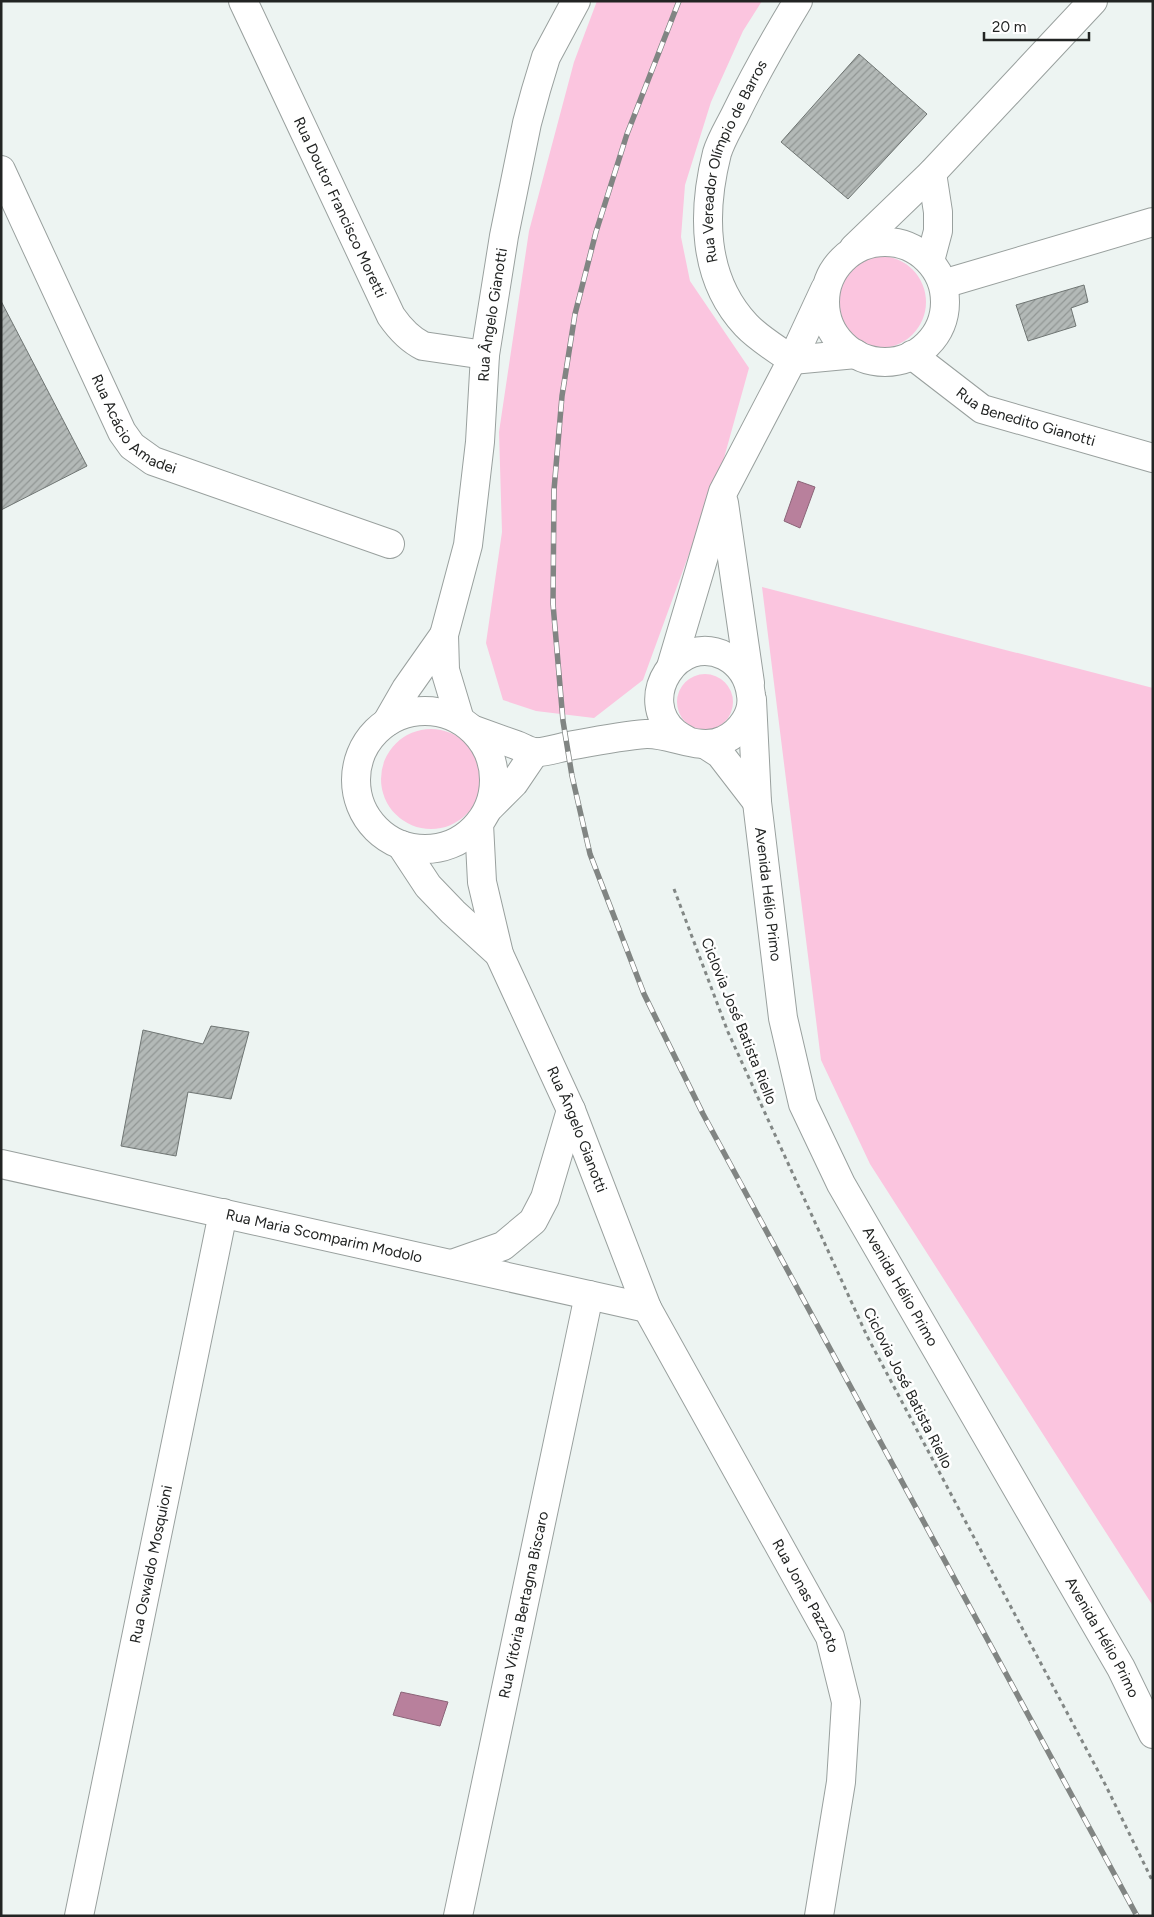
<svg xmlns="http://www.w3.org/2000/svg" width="1154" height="1917" viewBox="0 0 1154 1917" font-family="Figtree,sans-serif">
	<defs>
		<pattern id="building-hatch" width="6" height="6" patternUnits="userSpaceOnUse" patternTransform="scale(1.25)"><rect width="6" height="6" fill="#b3b9b7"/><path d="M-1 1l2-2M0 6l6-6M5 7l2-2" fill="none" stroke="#919694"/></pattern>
	</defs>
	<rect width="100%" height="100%" fill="#edf4f2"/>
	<path fill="#fbc5df" d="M597 1H762L743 31 711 102 685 185 681 237 690 281 749 368 724 458 643 680 594 718 536 711 503 700 486 643 502 532 499 432 529 231 574 62Z
		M834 302a46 46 0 1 1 92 0a46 46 0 1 1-92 0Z
		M762 587 1153 688V1606L870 1164 821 1060Z
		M677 702a28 28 0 1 1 56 0a28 28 0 1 1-56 0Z
		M381 779a50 50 0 1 1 100 0a50 50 0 1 1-100 0Z"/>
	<path fill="#b8809c" stroke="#8b6478" d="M798 481 815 487 800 528 784 521Z
		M401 1692 448 1702 440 1726 393 1715Z"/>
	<path fill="url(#building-hatch)" stroke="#6f7573" d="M859 54 927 114 848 199 781 142Z
		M1084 285 1088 302 1071 308 1076 326 1028 341 1016 305Z
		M1 301 87 466 1 510Z
		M211 1026 249 1032 231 1099 188 1092 176 1156 121 1146 143 1030 203 1044Z"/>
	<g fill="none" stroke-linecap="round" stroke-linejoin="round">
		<g stroke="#99a09e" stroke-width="30">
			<g id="minor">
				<path id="s1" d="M243 1 391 316C400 329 409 339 423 346L485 355"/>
				<path id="s2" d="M1 170 122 432 132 446 153 461 390 544"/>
				<circle cx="885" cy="302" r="60"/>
				<path d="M854 248 932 173 1093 1"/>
				<path d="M930 261 938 231V212L932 173"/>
				<path d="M943 284 1153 222"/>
				<path id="s3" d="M912 355 982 409 1153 458"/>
				<path id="s4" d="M792 360C777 349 759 339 746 325 702 278 702 212 717 153 721 140 729 127 735 115 754 76 775 39 798 1"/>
				<path d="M792 360 825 289"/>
				<path d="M792 360 856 354"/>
				<path id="s5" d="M647 1308 830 1637 846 1702 841 1782 819 1916"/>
				<path id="s6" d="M79 1916 223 1213"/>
				<path id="s7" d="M458 1916 589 1295"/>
			</g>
		</g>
		<g stroke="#99a09e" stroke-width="30">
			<g id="tertiary">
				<path d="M724 503 750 683"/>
				<path d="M671 667 723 492 792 360"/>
				<path id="s8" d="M752 700 757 802 783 1018 803 1104 841 1184 1121 1668 1153 1734"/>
				<circle cx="425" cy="780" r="69"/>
				<path id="s9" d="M460 720 445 670 444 635 468 545 480 442 485 355 504 236 527 123 536 90 546 57 576 1"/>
				<path d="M387 722 406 689 444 635"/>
				<path d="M474 730C488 735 502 740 516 745 522 747 528 751 534 752 543 753 555 749 564 747 591 742 619 736 646 734 671 733 700 752 724 740 741 732 754 713 751 695 749 678 740 664 725 656 678 632 635 699 675 733 679 736 684 739 688 741"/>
				<path d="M706 745 720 754 757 802"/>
				<path d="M490 807 514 783 535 752"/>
				<path id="s10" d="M479 824 482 882 499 954 571 1110 647 1308"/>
				<path d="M401 845 428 886 453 912 499 954"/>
				<path id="s11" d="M1 1164 647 1308"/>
				<path d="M452 1264 503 1246 533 1221 545 1198 571 1110"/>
			</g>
		</g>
		<path stroke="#828785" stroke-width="3" stroke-dasharray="4 4" stroke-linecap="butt" d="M674 889 728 1032 867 1336 1106 1786 1153 1882"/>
		<use href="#minor" stroke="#fff" stroke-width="28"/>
		<use href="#tertiary" stroke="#fff" stroke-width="28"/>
		<g stroke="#818583" stroke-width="5.5">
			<path id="rail" d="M679 1 627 134 596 232 575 314 562 396 554 490 553 604 563 721 572 776 590 854 644 994 703 1114 1137 1916"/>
		</g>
		<use href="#rail" stroke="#fff" stroke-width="4" stroke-dasharray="11" stroke-linecap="butt"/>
	</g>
	<g text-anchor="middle" stroke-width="5" stroke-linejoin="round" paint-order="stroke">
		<g font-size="15" fill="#222423" stroke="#fff">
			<text dy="5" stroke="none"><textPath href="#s4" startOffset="236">Rua Vereador Olímpio de Barros</textPath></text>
			<text dy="5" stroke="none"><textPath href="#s1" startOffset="228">Rua Doutor Francisco Moretti</textPath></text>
			<text dy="5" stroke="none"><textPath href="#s9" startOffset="412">Rua Ângelo Gianotti</textPath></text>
			<text dy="5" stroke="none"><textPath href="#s3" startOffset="132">Rua Benedito Gianotti</textPath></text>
			<text dy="5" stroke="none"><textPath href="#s2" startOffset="291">Rua Acácio Amadei</textPath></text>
			<text dy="5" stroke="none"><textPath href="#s8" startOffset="195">Avenida Hélio Primo</textPath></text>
			<text transform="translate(739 1021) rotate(68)" y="5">Ciclovia José Batista Riello</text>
			<text dy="5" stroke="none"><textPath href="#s10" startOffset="324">Rua Ângelo Gianotti</textPath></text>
			<text dy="5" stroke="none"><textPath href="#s11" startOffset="331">Rua Maria Scomparim Modolo</textPath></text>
			<text dy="5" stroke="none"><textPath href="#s8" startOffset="615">Avenida Hélio Primo</textPath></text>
			<text transform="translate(908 1388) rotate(63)" y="5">Ciclovia José Batista Riello</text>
			<text dy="5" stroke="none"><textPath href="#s6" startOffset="359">Rua Oswaldo Mosquioni</textPath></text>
			<text dy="5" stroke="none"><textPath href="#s5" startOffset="329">Rua Jonas Pazzoto</textPath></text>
			<text dy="5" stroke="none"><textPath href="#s7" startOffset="318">Rua Vitória Bertagna Biscaro</textPath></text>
			<text dy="5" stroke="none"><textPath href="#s8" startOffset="1020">Avenida Hélio Primo</textPath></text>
		</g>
	</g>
	<rect width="1154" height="1917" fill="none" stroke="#222423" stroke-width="5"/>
	<path d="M984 32v8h105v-8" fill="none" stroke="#222423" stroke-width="2.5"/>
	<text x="992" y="32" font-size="15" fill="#222423" stroke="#ffffff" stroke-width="4" paint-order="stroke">20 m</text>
</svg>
